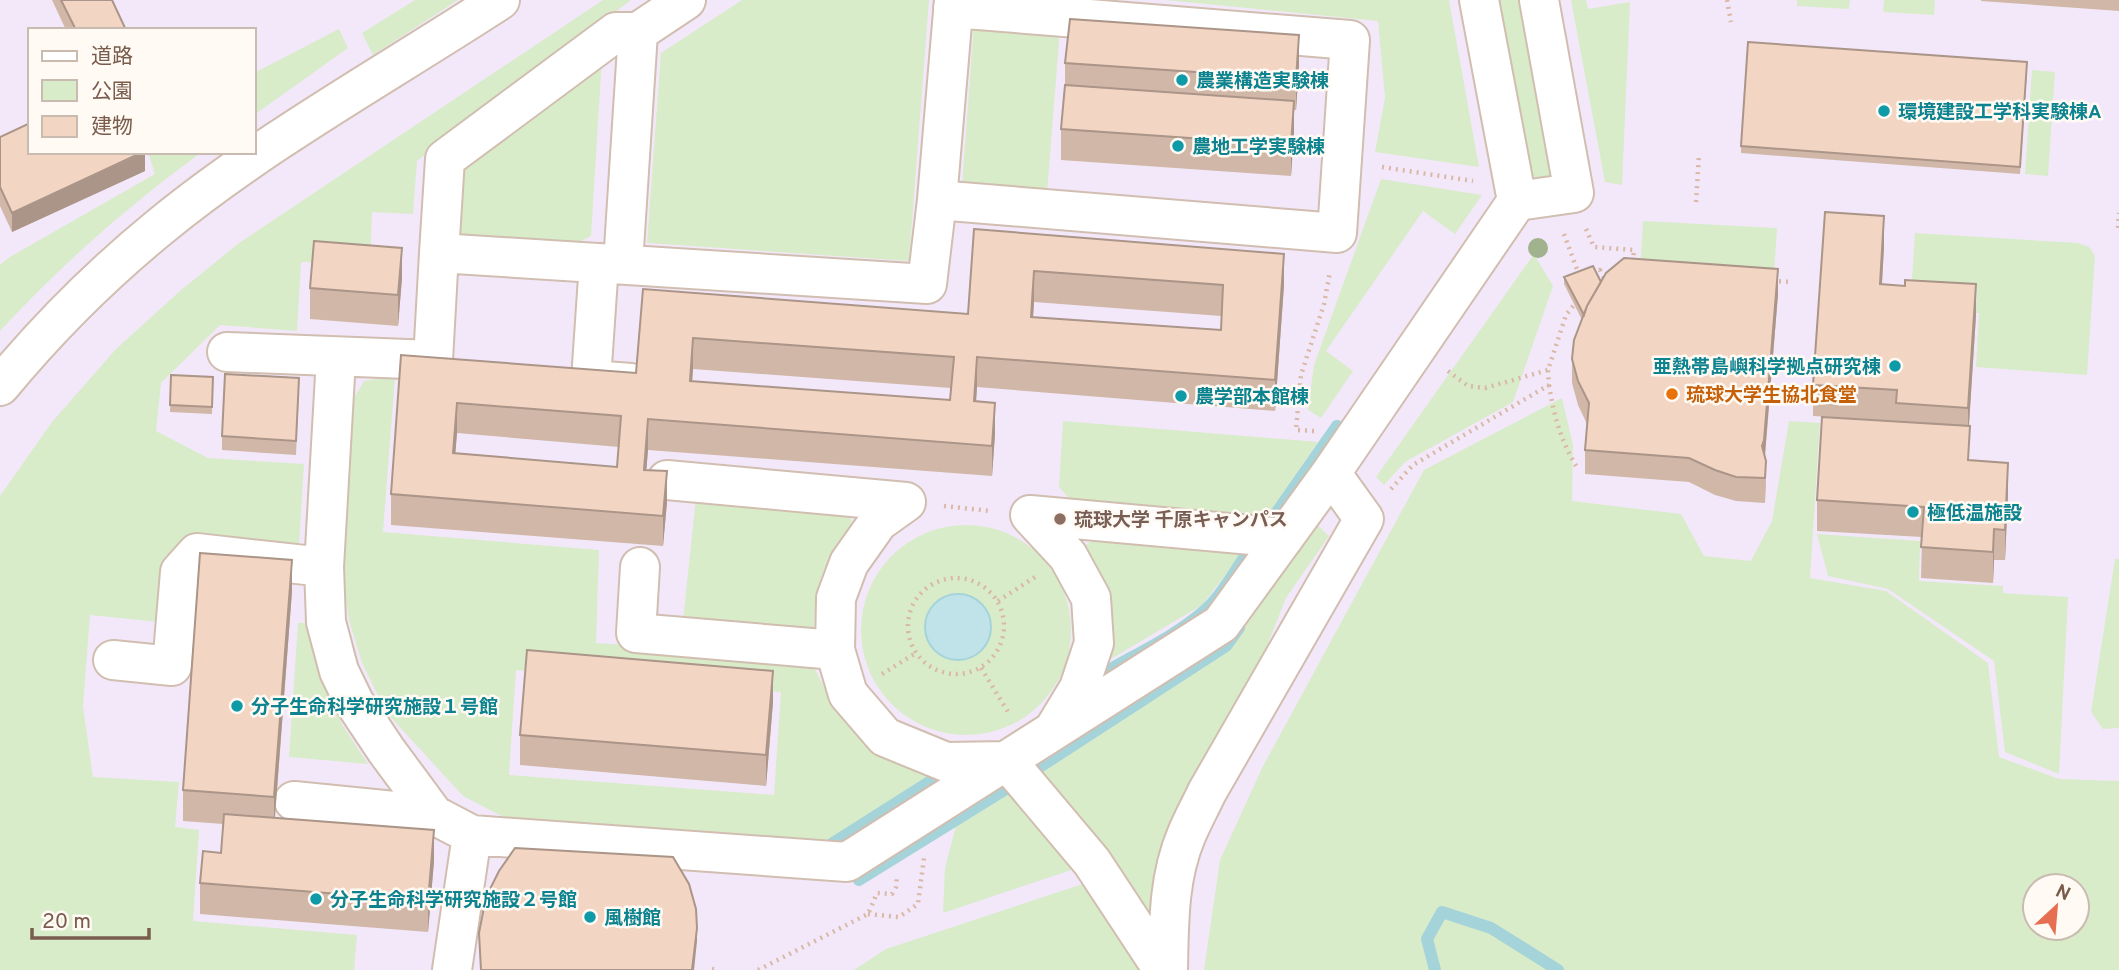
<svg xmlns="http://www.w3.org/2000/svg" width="2119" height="970" viewBox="0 0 2119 970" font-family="Overpass,'Noto Sans JP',sans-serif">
	<rect width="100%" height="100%" fill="#fdf6ec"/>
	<path fill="#f3e8fa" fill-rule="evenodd" d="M0 0H2119V970H0ZM30 30H254V152H30ZM2035 886H2077V928H2035Z"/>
	<path fill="#d8ecc9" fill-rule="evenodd" d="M415 0H458L373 55 362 33Z
		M603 0H631L417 161 413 214 372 212 370 265 301 262 297 331 220 325 161 383 156 431 208 458 304 464 299 546 190 537 165 561 159 622 90 615 83 706 93 777 179 782 175 827 199 830 193 921 357 935 354 970H0V496L52 422 116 349 180 291 239 243Z
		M742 0H929L909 261 647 243 661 53Z
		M1165 0H1449L1479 167 1375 152 1385 98 1378 21Z
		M1492 0H1527L1552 174C1542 178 1536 179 1527 173Z
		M1571 0H1586L1588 9 1630 2 1622 185 1605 182Z
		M1797 0H1850L1849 9 1797 6Z
		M1884 0H1935L1934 15 1883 12Z
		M974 22 1060 29 1047 193 962 186Z
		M339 29 348 48 254 115V73Z
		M602 58 591 236 569 247 460 239 463 164Z
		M2032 70 2055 72 2048 176 2025 174Z
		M148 152H202C129 205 61 265 0 331V265L8 258 155 174Z
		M1381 179 1482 195 1455 234 1423 211 1326 351 1353 371 1321 418 1308 410 1314 365Z
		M1643 221 1777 228 1774 274 1640 268Z
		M1915 233 2078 243 2089 247 2095 256 2087 375 1976 367 1979 313 1910 309Z
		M1534 254 1553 286 1513 402 1405 462 1384 485 1376 477Z
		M395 376 383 532 599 550 596 643 800 657 813 666 829 696 945 772 833 843 513 822 463 796 386 712 362 663 349 620 341 568 348 408 364 381ZM516 670 781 692 774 795 509 775Z
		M1562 398 1573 445 1572 501 1681 514 1704 556 1751 561 1772 521 1789 421 1820 423 1810 578 1886 591 1988 663 1999 757 2059 779 2119 781V970H1204L1220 860 1263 766 1424 470ZM2077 886V928H2035V886Z
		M1063 421 1318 442 1265 520 1072 502 1059 487Z
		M696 498 846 512 852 521C845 539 831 553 824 570 815 590 815 610 814 631L683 620Z
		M1315 523 1329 536 1286 598 1156 925 1035 770 1226 646Z
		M861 630a105 105 0 1 1 210 0a105 105 0 1 1-210 0Z
		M1817 534 1920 541 1919 581 2003 586V593L2068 597 2059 774 2005 752 1994 661 1888 589 1828 576Z
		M1091 541 1242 554 1202 605 1094 669 1080 550Z
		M2115 559H2119V728L2103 729 2091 712Z
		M298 623H306L320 679 343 726 368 764 289 757Z
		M1006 789 1086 865 943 913 945 868 958 818Z
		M1092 881 1149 970H854L886 949Z"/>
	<path fill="#bfe3e8" stroke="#a5d3da" stroke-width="2" d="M925 627a33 33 0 1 1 66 0a33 33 0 1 1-66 0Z"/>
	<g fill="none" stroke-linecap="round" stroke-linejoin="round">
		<path stroke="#a5d3da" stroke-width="12" d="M1270 522 1337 426
			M1102 674C1134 655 1176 636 1204 611 1221 596 1233 574 1246 555
			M1035 770 1226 646 1239 628
			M833 843 945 772
			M859 880 1006 789
			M1435 970 1427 939 1442 912 1491 928 1558 970"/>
		<g stroke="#d1beb0" stroke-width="42">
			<path id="minor" d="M1479 0 1517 201
				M937 200 1337 233 1350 40 953 8
				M439 253 445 159 616 32H638
				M599 263 591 380 631 383
				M623 264 638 32 686 0
				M227 352 433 360 439 253 927 284 937 200 954 0
				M336 358 324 567 326 622 339 671 354 702 386 750 434 815 472 835 847 862 1221 624 1331 473
				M0 386C48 328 102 274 161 226 265 141 388 73 500 0
				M667 480 906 502 878 522 849 563 836 598 835 650 848 694 885 737 946 762 1007 761 1092 862 1163 970
				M640 567 636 633 835 650
				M113 660 172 666 180 572 197 553 324 567
				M1056 726 1079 688 1094 643 1091 598 1068 556 1030 515 1284 538
				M294 801 434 815
				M452 970 472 835
				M1168 970C1169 925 1168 879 1186 836 1192 821 1200 807 1207 792L1364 519 1331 473 1517 201 1574 193 1539 0"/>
		</g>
		<path stroke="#d9b8a5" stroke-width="4.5" stroke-dasharray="2 5" stroke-linecap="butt" d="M1727 0 1731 22
			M1382 167 1473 181
			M1696 202 1699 155
			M2118 228 2119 213
			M1586 229 1594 247 1634 250 1633 262
			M1564 234 1579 275
			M1596 276 1600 270 1604 278H1606
			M1772 281 1792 282
			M1448 371 1468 386 1485 388 1548 370 1566 315 1578 300
			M1549 385C1554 416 1561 442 1578 469
			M1314 431 1296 430 1301 375 1324 304 1330 272
			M1391 489 1413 465 1549 385 1548 370
			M944 506 991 511
			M908 626a48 48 0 1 1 96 0a48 48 0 1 1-96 0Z
			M998 601 1035 577
			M981 668 1010 715
			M882 674 916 653
			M868 914 899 917 918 904 924 858
			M712 969 718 970
			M758 970 868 914 877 893 892 894 896 887 897 876"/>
		<use href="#minor" stroke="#fff" stroke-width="38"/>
	</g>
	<circle fill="#a0b28e" cx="1538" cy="248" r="10"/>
	<path fill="#d1b7a8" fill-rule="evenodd" d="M52 0H112L126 30H66Z
		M1981 0H2119V11L1981 1Z
		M1065 63 1299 66 1296 110H1294V132L1291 176 1061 160V129L1065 85Z
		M2027 69 2020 174 1741 153V146Z
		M0 137 145 171 12 232 0 206Z
		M974 229 1284 285 1275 411 977 387 976 401 995 434 992 476 648 450 646 470 667 502 663 546 391 525V494L401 355 636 373 643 289 968 314ZM1034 302 1221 316V330L1033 317ZM693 369 951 388 950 400 692 381ZM457 433 619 447 617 467 455 453Z
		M1884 247 1882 285 1976 315 1969 426V460L2008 493 2005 560H1994L1993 583 1921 578 1922 537 1817 531V500L1896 421 1813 416V385Z
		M1564 277 1601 282 1778 294 1765 457 1766 485 1765 503 1736 501 1715 495 1689 482 1585 474V450L1587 424 1578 405 1572 383V359L1582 320 1564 284Z
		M402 278 398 326 310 319V288Z
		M171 375 213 377 212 414 170 412Z
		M299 392 296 455 222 450V436Z
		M292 591 275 818 434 861 428 932 200 914V883L221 853 223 824 183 821V790Z
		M773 702 766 786 520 765V735Z"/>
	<path fill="#aa9588" d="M1299 35V66L1296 110V79Z
		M1294 101V132L1291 176V145Z
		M145 152V171L12 232V213Z
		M1884 216V247L1880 315V284Z
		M402 248V278L398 326V295Z
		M1284 254V285L1275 411V380Z
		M1778 269V294L1764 465 1762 446Z
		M1034 271V302L1031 348V317Z
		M1976 284V315L1968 439V408Z
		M693 338V369L690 412V381Z
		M977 357V387L974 432V401Z
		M457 403V433L453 484V453Z
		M995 403V434L992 476V446Z
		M648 419V450L644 500V470Z
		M2008 463V493L2005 560V530Z
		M667 471V502L663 546V516Z
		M1994 529V560L1993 583V552Z
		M292 560V591L274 828V797Z
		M773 671V702L766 786V755Z
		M434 830V861L428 932V901Z
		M697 928V941L694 970H692Z"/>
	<path fill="#f3d5c3" stroke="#aa9588" stroke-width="2" fill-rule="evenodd" d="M61 0H112L126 30H76Z
		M1070 19 1299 35 1296 79 1065 63Z
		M1748 42 2027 62 2020 167 1741 146Z
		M1065 85 1294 101 1291 145 1061 129Z
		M30 123V152H143L12 213 0 187V137Z
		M1825 212 1884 216 1880 284 1905 286V280L1976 284 1968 408 1896 403 1897 390 1813 385Z
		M974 229 1284 254 1275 380 977 357 974 401 995 403 992 446 648 419 644 470 667 471 663 516 391 494 401 355 636 373 643 289 968 314ZM1034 271 1223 285 1221 330 1031 317ZM693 338 954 357 950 400 690 381ZM457 403 621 416 617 467 453 453Z
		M314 241 402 248 398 295 310 288Z
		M1624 258 1778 269 1764 440 1762 446 1766 461 1765 478 1736 477 1715 470 1689 458 1585 450 1589 403 1578 381 1572 359 1574 340 1587 306 1606 273Z
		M1593 266 1601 282 1587 306 1584 315 1564 277Z
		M225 374 299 378 296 441 222 436Z
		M171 375 213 377 212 407 170 405Z
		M1822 417 1970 426 1968 460 2008 463 2005 530 1994 529 1993 552 1921 547 1924 507 1817 500Z
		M200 553 292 560 274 797 183 790Z
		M527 650 773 671 766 755 520 735Z
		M224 814 434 830 428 901 200 883 203 851 221 853Z
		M515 848 673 857 689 884 696 909 697 928 692 970H481L479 933 486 897 499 871Z"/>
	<g fill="#0f9aa8" stroke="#fffaf3" stroke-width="2.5">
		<circle cx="1182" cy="80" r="7"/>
		<circle cx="1884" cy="111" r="7"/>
		<circle cx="1178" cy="146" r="7"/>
		<circle cx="1895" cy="366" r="7"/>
		<circle cx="1181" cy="396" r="7"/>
		<circle cx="1913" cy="512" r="7"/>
		<circle cx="237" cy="706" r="7"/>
		<circle cx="316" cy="899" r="7"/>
		<circle cx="590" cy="917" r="7"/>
	</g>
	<circle fill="#e8710a" stroke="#fffaf3" stroke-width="2.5" cx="1672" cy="394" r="7"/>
	<circle fill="#8d6e63" stroke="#fffaf3" stroke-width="2.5" cx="1060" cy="519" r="7"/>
	<g text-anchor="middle" stroke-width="5" stroke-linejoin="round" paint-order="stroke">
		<g font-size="19" font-weight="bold" fill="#0d838f" stroke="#fffaf3" text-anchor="start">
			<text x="1196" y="87">農業構造実験棟</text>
			<text x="1898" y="118">環境建設工学科実験棟A</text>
			<text x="1192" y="153">農地工学実験棟</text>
			<text x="1881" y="373" text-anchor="end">亜熱帯島嶼科学拠点研究棟</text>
			<text x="1195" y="403">農学部本館棟</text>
			<text x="1927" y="519">極低温施設</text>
			<text x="251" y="713">分子生命科学研究施設１号館</text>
			<text x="330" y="906">分子生命科学研究施設２号館</text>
			<text x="604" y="924">風樹館</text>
		</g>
		<g font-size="19" font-weight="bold" fill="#c56008" stroke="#fffaf3" text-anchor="start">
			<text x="1686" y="401">琉球大学生協北食堂</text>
		</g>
		<g font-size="19" font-weight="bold" fill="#785e54" stroke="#fffaf3" text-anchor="start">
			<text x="1074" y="526">琉球大学 千原キャンパス</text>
		</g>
	</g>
	<rect x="28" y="28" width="228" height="126" fill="#fffaf3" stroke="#cabbb1" stroke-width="2"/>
	<rect x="42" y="51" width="35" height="10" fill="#ffffff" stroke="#cabbb1" stroke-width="2"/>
	<text x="91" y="63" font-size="21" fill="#7a5c4d">道路</text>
	<rect x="42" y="80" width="35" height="21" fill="#d8ecc9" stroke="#cabbb1" stroke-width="2"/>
	<text x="91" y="98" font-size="21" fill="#7a5c4d">公園</text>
	<rect x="42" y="116" width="35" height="21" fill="#f3d5c3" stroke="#cabbb1" stroke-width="2"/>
	<text x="91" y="133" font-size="21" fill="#7a5c4d">建物</text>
	<g transform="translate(2056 907) rotate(26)"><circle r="33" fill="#fffaf3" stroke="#cabbb1" stroke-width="2"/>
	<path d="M0-5L12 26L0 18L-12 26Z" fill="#e76f51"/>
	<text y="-10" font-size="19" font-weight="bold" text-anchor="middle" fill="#7a5c4d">N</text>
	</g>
	<path d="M32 928v10h117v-10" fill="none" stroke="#7a5c4d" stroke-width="3.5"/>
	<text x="42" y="928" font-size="21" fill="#7a5c4d" stroke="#fffaf3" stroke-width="5" paint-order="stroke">20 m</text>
</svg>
